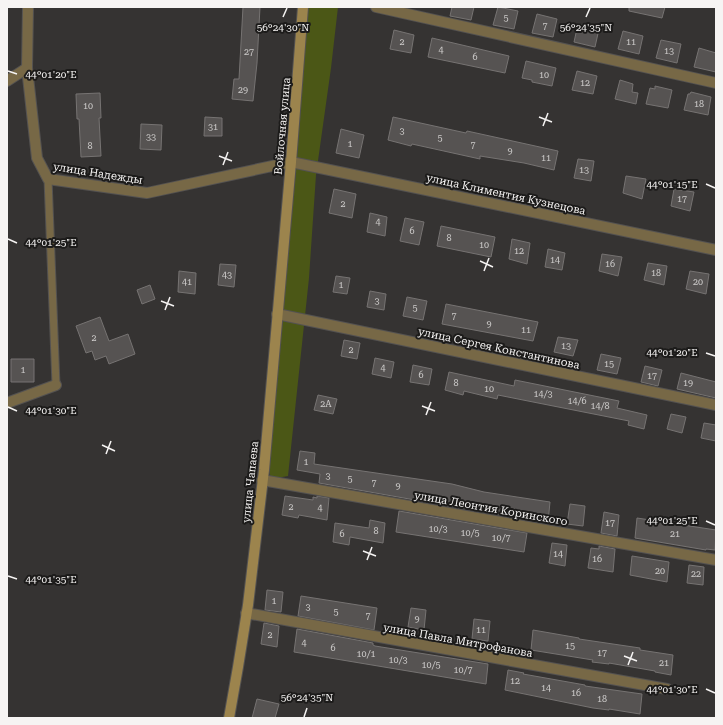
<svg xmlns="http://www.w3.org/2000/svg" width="723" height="725" viewBox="0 0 723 725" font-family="'Roboto Serif',serif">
	<rect width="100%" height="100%" fill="#353332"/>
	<path fill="#4b5716" d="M308 7H338L331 68 316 175 309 278 288 476 271 479 268 466 296 171 304 58Z"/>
	<path fill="#565352" stroke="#767372" d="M243 7H260L257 63 253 101 232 99 234 79H239Z
		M452 7H474L471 20 450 16Z
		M498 7 518 11 514 29 493 25Z
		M629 7H665L662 18 629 11Z
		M537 14 557 19 553 37 532 33Z
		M578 24 599 29 595 47 574 42Z
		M394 30 414 35 411 53 390 49Z
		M623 31 643 36 639 54 618 49Z
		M432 38 509 56 505 73 428 57Z
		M661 40 681 44 677 63 656 58Z
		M699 48 716 53V72L694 67Z
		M526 61 556 68 552 86 532 82V80L522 78Z
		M577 71 597 76 593 94 572 90Z
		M620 80 633 84 632 92 638 93 636 104 615 99Z
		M655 86 672 90 668 108 646 104 650 88 655 89Z
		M691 92 711 97 708 115 684 110 688 94H690Z
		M100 93 101 118H99L101 156 81 157 79 119H77L76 94Z
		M205 117 222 118V136H204Z
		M393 117 466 133 467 131 558 151 554 170 524 163 480 156V159L412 144 411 146 388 140Z
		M141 124 162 125 161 150 140 149Z
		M341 129 364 135 359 158 336 153Z
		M578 159 594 161 591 181 574 178Z
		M626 176 646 179 642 199 623 193Z
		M334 189 356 194 352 218 329 213Z
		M674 189 694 192 690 211 671 206Z
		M370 213 387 217 385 236 367 232Z
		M405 218 424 222 419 245 400 241Z
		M441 226 495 237 491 257 437 246Z
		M512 239 530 243 527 264 509 259Z
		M548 249 565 253 562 270 545 267Z
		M602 254 622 257 618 276 599 271Z
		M648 263 667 266 664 285 644 280Z
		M220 264 236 265 234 287 218 285Z
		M179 271 196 273 195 294 178 292Z
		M690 271 709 274 706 294 686 289Z
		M336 276 350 278 347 294 333 292Z
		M150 285 155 299 142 304 137 290Z
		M370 291 386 294 384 310 367 307Z
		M407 297 427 301 423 320 403 316Z
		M446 304 538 322 533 341 442 324Z
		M100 317 109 341 128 334 135 354 109 364 106 356 95 360 92 351 86 353 76 326Z
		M558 337 578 340 573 356 554 352Z
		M344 340 360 343 357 359 341 356Z
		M601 354 621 358 617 374 597 370Z
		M375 358 394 362 391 378 372 374Z
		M11 359H34V382H11Z
		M413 365 432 369 429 385 410 382Z
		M645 366 662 370 658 386 641 382Z
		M449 372 514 386 515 380 619 401 617 408 647 415 644 429 628 425 629 421 523 400 498 395 497 399 464 391 463 395 445 390Z
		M681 373 716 382V398L677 389Z
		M318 395 337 399 333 414 314 410Z
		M671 414 686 417 682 433 667 429Z
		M704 423 716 425V441L701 438Z
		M300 451 315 453 314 464 452 484 484 492 550 502 548 522 528 519V520L319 483 320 474 297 470Z
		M285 496 313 500V497L317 498V496L329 498 327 520 299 515 298 518 282 515Z
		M570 504 585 506 583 526 567 524Z
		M399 511 527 533 524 552 396 532Z
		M604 512 619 515 617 536 601 533Z
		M637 518 716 530 715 550 706 549V550L635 538Z
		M370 520 385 523 383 543 350 537 349 545 333 542 335 523 369 528Z
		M552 543 567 545 565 566 549 563Z
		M599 546 615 549 613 572 588 568 591 548 599 549Z
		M632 556 669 562 667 582 630 575Z
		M689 565 704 567 703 585 687 583Z
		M267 590 283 592 281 612 265 610Z
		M301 596 377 608 374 630 298 616Z
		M411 608 426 610 424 630 408 627Z
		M474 619 490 621 488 641 472 639Z
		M264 623 279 626 277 647 261 644Z
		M297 629 373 643V645L375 646 488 664 486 684 294 652Z
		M533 630 579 638V639L640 648V650L673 655 671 675 655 672V671L609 663V664L592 662 593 660 531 650Z
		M508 670 524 673 523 674 585 685V686L642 694 640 714 609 709V710L593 708 505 690Z
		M257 699 279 704 275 718H252Z"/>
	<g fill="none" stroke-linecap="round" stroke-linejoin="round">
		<g stroke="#545251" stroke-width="9">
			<path id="lane" d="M48 179 56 385"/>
		</g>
		<g stroke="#545251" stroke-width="12">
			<path id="street" d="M28 7 27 68 37 158 48 179 147 193 291 162 716 250
				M376 7 716 83
				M7 81 27 68
				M277 314 716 405
				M7 403 56 385
				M262 480 716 560
				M246 613 667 689"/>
		</g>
		<g stroke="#545251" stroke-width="12">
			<path id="secondary" d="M229 718 238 667 248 605 264 470 291 162 303 7"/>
		</g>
		<use href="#lane" stroke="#776846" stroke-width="7"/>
		<use href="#street" stroke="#776846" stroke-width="10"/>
		<use href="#secondary" stroke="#9c844d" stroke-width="10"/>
	</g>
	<path fill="none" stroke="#f6f4f3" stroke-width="1.5" d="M283 17 287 8M586 17 590 8M8 71 17 74M539 117 552 122M543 126 548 113M219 156 232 161M223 165 228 152M706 184 715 188M8 239 17 243M480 261 493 267M484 271 489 258M161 301 174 306M165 310 170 297M706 353 715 356M422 406 435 411M8 407 17 411M426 415 431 402M102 445 115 451M106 454 111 441M706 521 715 525M363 551 376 556M367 560 372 547M8 576 17 579M624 656 637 661M628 665 633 652M706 689 715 693M304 717 307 708"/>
	<g text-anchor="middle" stroke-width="4" stroke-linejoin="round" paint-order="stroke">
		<g font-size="9" fill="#cecccb">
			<text x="506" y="21">5</text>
			<text x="545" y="29">7</text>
			<text x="402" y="45">2</text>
			<text x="631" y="45">11</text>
			<text x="441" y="53">4</text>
			<text x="669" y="54">13</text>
			<text x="249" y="55">27</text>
			<text x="475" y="60">6</text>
			<text x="544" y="78">10</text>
			<text x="585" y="86">12</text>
			<text x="243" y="93">29</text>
			<text x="699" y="107">18</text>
			<text x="88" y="109">10</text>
			<text x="213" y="130">31</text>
			<text x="402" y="134">3</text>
			<text x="151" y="140">33</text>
			<text x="440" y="141">5</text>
			<text x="350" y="147">1</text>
			<text x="473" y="148">7</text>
			<text x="90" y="149">8</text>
			<text x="510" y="154">9</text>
			<text x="546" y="161">11</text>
			<text x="584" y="173">13</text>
			<text x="682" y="202">17</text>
			<text x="343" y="207">2</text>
			<text x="378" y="225">4</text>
			<text x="412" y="234">6</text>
			<text x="449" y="241">8</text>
			<text x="484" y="248">10</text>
			<text x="519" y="254">12</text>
			<text x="555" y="263">14</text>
			<text x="610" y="267">16</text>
			<text x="656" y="276">18</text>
			<text x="227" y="278">43</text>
			<text x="187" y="285">41</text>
			<text x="698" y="285">20</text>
			<text x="341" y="288">1</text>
			<text x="377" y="304">3</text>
			<text x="415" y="311">5</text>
			<text x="454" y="319">7</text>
			<text x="489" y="327">9</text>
			<text x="526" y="333">11</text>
			<text x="94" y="341">2</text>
			<text x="566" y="349">13</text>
			<text x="351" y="353">2</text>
			<text x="609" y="367">15</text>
			<text x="383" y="371">4</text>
			<text x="23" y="373">1</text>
			<text x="421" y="378">6</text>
			<text x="652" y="379">17</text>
			<text x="456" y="386">8</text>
			<text x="688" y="386">19</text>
			<text x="489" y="392">10</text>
			<text x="543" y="397">14/3</text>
			<text x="577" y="404">14/6</text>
			<text x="326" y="407">2А</text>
			<text x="600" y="409">14/8</text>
			<text x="306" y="465">1</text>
			<text x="328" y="479">3</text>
			<text x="350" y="482">5</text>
			<text x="374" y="486">7</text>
			<text x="398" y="489">9</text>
			<text x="291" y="510">2</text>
			<text x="320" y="511">4</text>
			<text x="610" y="526">17</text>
			<text x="438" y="532">10/3</text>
			<text x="376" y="534">8</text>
			<text x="470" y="536">10/5</text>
			<text x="342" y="537">6</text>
			<text x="675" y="537">21</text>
			<text x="501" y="541">10/7</text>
			<text x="558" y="557">14</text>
			<text x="597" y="562">16</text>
			<text x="660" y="574">20</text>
			<text x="696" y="577">22</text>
			<text x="274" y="604">1</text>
			<text x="308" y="610">3</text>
			<text x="336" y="615">5</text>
			<text x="368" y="619">7</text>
			<text x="417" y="622">9</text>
			<text x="481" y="633">11</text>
			<text x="270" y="638">2</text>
			<text x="304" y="646">4</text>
			<text x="570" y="649">15</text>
			<text x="333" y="651">6</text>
			<text x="602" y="656">17</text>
			<text x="366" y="657">10/1</text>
			<text x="398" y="663">10/3</text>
			<text x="664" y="666">21</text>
			<text x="431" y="668">10/5</text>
			<text x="463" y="673">10/7</text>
			<text x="515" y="684">12</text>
			<text x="546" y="691">14</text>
			<text x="576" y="696">16</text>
			<text x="602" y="702">18</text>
		</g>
		<g font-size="11" fill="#f6f4f3" stroke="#1c1b1a">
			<text transform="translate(282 126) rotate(-85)" y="4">Войлочная улица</text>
			<text transform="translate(98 173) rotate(9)" y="4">улица Надежды</text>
			<text transform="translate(506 194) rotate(12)" y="4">улица Климентия Кузнецова</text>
			<text transform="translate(499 348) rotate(12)" y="4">улица Сергея Константинова</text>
			<text transform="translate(250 482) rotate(-84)" y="4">улица Чапаева</text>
			<text transform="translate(491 508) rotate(10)" y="4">улица Леонтия Коринского</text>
			<text transform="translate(458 640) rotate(10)" y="4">улица Павла Митрофанова</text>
		</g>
	</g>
	<g font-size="10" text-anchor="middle" fill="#f6f4f3" stroke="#1c1b1a" stroke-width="4" stroke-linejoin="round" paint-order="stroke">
		<text x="586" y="31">56°24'35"N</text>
		<text x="283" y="31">56°24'30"N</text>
		<text x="51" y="78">44°01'20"E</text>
		<text x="672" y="188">44°01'15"E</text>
		<text x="51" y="246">44°01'25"E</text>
		<text x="672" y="356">44°01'20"E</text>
		<text x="51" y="414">44°01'30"E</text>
		<text x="672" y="524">44°01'25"E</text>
		<text x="51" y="583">44°01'35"E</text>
		<text x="672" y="693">44°01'30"E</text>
		<text x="307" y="701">56°24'35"N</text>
	</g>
	<rect width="723" height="725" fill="none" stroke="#f6f4f3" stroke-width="16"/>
</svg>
